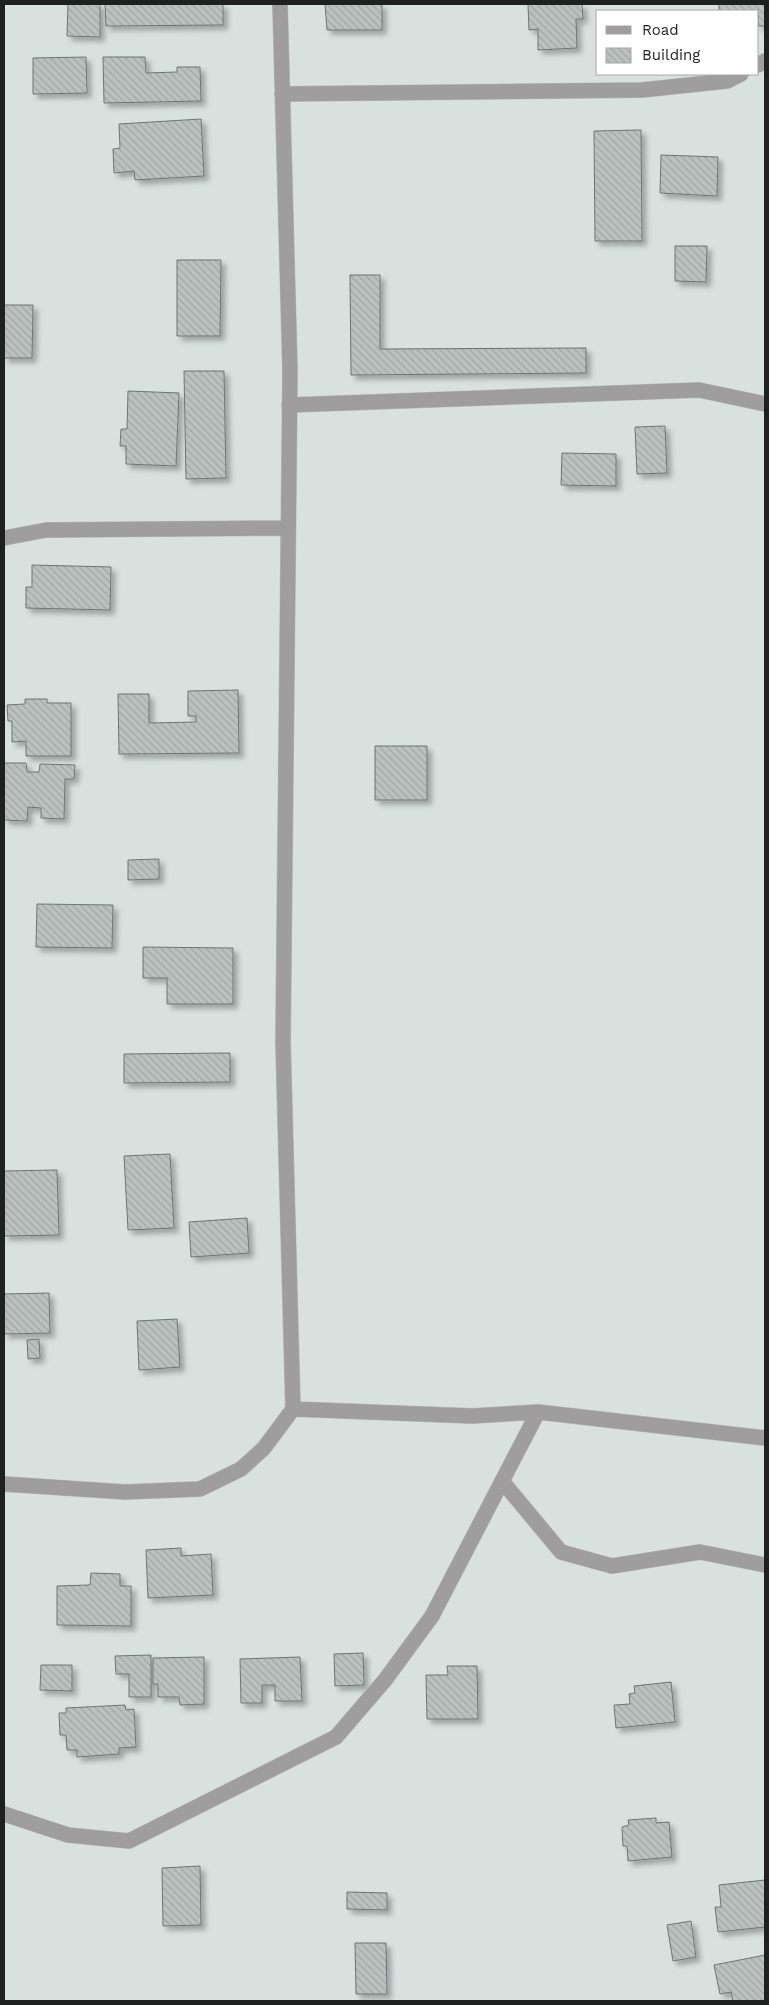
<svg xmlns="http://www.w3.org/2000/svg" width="769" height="2005" viewBox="0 0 769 2005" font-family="'Work Sans',sans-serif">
	<defs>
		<pattern id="building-back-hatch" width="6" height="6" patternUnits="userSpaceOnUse" patternTransform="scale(1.25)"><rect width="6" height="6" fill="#bac1bf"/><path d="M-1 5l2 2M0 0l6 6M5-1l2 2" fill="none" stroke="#9fa6a4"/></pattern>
		<filter id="shadow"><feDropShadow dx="4.5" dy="4.5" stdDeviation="2.5" flood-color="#0004"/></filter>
	</defs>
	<rect width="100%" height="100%" fill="#d9e1df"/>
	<path fill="url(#building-back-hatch)" stroke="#6e7573" filter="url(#shadow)" d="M68 4H100V37L67 36Z
		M105 4H223V25L106 26Z
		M325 4H382V30H327Z
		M528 4H582L583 19H576L577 48 538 50V29L529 30Z
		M719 4H765V26H758V11H719Z
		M86 57 87 93 33 94V58Z
		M103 57H145L146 73 177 72V67H200L201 101 104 103Z
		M201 119 204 176 135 180 134 171 114 173 113 149 120 148 119 124Z
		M641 130 642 241H595L594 131Z
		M661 155 718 157 717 196 660 193Z
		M675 246H707L706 282 675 281Z
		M177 260H221L220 336H177Z
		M350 275H380V349L586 348V373L351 375Z
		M4 305H33L32 358H4Z
		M184 371H224L226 478 186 479Z
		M128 391 179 393 176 466 126 464V446H120L121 429H127Z
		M665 426 667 473 637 474 635 427Z
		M562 453 616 454V486L561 485Z
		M32 565 111 567 110 610 26 608V587H32Z
		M238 690 239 753 119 754 118 694H149V723L196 722V716H188V691Z
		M25 699H47V703H71V756H26V741L12 742V721H8L7 705 25 704Z
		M375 746H427V800H375Z
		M4 763H26L27 772H39L40 764 75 765 74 779H65L64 819 41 818V808L28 807 27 821 4 820Z
		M159 859V879L128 880V860Z
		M37 904 113 905 112 948 36 947Z
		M143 947 233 948V1004H167V978H143Z
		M230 1053V1082L124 1083V1054Z
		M170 1154 174 1228 128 1230 124 1156Z
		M57 1170 59 1235 4 1236V1171Z
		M247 1218 249 1253 191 1257 189 1222Z
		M49 1293 50 1333 4 1334V1294Z
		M177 1319 180 1367 139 1370 137 1321Z
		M39 1339 40 1358 28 1359 27 1340Z
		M181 1548V1556L211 1554 213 1595 148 1598 146 1550Z
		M91 1573 120 1574V1586H131V1626L57 1625V1586L90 1585Z
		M363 1653 364 1685 335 1686 334 1654Z
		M151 1655V1697H129V1674H116L115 1656Z
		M204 1657V1704L180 1705 179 1697H158V1684H153V1658Z
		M300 1657 302 1701H275V1685H262V1703H241L240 1659Z
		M41 1665H72V1691L40 1690Z
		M447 1666H477L478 1719H427L426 1675H448Z
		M671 1682 675 1722 616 1728 614 1705 630 1704 629 1694 635 1693 634 1686Z
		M125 1705 126 1710 134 1709 136 1747 119 1748V1754L77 1757V1750H67L66 1735H60L59 1713H66V1708Z
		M656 1818V1823L669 1822 672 1857 628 1861 627 1846H623L622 1827 629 1825 628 1820Z
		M200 1866 201 1925 163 1926 162 1868Z
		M765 1880V1927L718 1932 715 1907H721L719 1885Z
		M347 1892 387 1893V1910L347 1909Z
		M691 1921 696 1957 673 1961 667 1925Z
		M355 1943H386L387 1994H356Z
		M765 1955V2001H733L731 1992 720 1994 714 1965Z"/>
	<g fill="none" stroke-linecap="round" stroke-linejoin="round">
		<g stroke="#b7bebd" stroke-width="16">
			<path id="street" d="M758 65 765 61
				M282 94 642 90 727 81 741 74
				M289 405 699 390 765 404
				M4 538 46 530 288 528
				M293 1409 472 1416 538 1412 765 1438
				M502 1481 561 1552 612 1566 700 1552 765 1565
				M4 1484 125 1492 200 1489 241 1469 264 1448 293 1409 283 1042 290 371 280 4
				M4 1814 68 1835 129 1841 336 1737 385 1680 432 1616 538 1412"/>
		</g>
		<use href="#street" stroke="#a09d9f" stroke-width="15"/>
	</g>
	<rect width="769" height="2005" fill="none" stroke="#1e2120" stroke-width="10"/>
	<rect x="596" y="10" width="162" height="65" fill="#ffffff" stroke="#a5a6a6"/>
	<rect x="606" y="26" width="25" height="8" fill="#a09d9f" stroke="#a5a6a6"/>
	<text x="642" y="35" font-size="15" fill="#1e2120">Road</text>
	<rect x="606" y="48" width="25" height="15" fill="url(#building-back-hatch)" stroke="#a5a6a6"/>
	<text x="642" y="60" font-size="15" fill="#1e2120">Building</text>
</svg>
